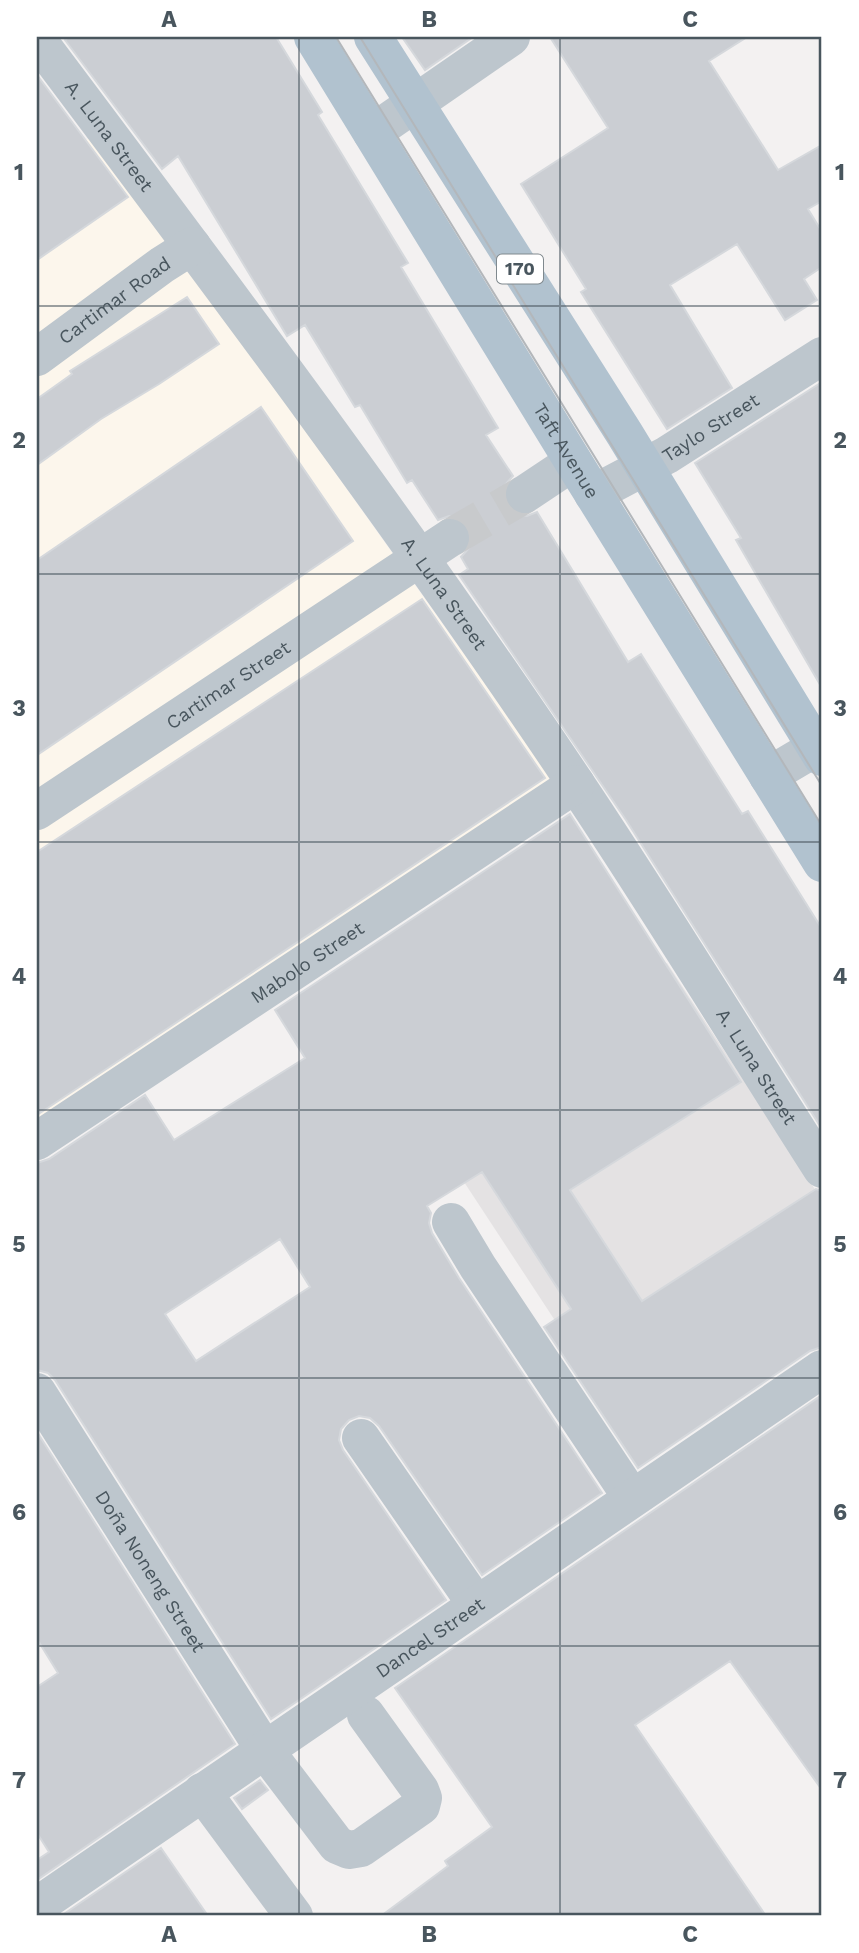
<svg xmlns="http://www.w3.org/2000/svg" width="859" height="1953" viewBox="0 0 859 1953" font-family="'Work Sans',sans-serif">
	<rect width="100%" height="100%" fill="#f3f1f1"/>
	<path fill="#fcf6ec" d="M95 134 554 781 37 1122V174Z"/>
	<path fill="#e4e2e3" d="M667 963 822 1200V1281L617 1415 424 1121Z"/>
	<path fill="#cbced3" stroke="#d5d8dc" stroke-width="2" fill-rule="evenodd" d="M69 37H276L322 112 318 115 408 263 401 267 498 428 486 435 513 476 505 485 503 495 507 506 516 514 527 516 537 512 628 662 641 654 742 814 748 811 822 929V1129L626 820 459 575 468 569 461 557 470 547 472 536 468 525 460 519 449 516 438 520 412 480 407 483 360 405 355 407 305 325 287 336 178 156 162 169 65 40Z
		M402 37H473L425 70Z
		M550 37H747L709 61 778 170 822 145V201L808 209 822 232V267L804 279 817 300 785 320 737 244 670 285 732 388 667 429 581 292 586 289 521 184 608 128Z
		M37 75 128 197 37 260Z
		M187 297 219 344 159 384 101 419 37 465V399L72 374 70 371Z
		M822 382V688L736 540 741 538 695 463Z
		M261 407 353 541 37 755V560Z
		M422 599 545 778 37 1115V852Z
		M570 814 741 1082 570 1190 642 1301 816 1189 822 1191V1347L810 1351 638 1468 544 1327 571 1309 482 1172 427 1206 431 1213 429 1223 432 1233 459 1278 602 1493 482 1575 379 1426 370 1418 359 1416 349 1420 341 1429 339 1440 343 1450 446 1600 271 1719 55 1380 48 1373 37 1370V1163L49 1159 145 1095 174 1140 305 1058 275 1010ZM280 1239 310 1287 196 1361 165 1314Z
		M822 1395V1790L730 1661 635 1725 766 1916H381L448 1866 445 1861 492 1827 395 1688Z
		M37 1432 235 1744 37 1880V1860L49 1852 37 1833V1687L58 1673 37 1639Z
		M260 1780 268 1790 242 1809 234 1798Z
		M161 1848 208 1916H61Z"/>
	<g fill="none" stroke-linecap="round" stroke-linejoin="round">
		<path stroke="#c8cacc" stroke-width="38" stroke-dasharray="38 19" stroke-linecap="butt" d="M450 538 525 494"/>
		<g stroke="#bdc6cd" stroke-width="38">
			<path id="s1" d="M37 39C221 284 406 530 576 784 661 911 740 1041 822 1169"/>
			<path d="M372 133 511 37"/>
			<path id="s2" d="M37 357 162 265 192 246"/>
			<path d="M525 494 573 462"/>
			<path id="s3" d="M593 494 667 455 822 356"/>
			<path d="M768 776 822 744"/>
			<path id="s4" d="M37 811 450 538"/>
			<path id="s5" d="M37 1141 576 784"/>
			<path d="M451 1222 478 1267 632 1498"/>
			<path id="s6" d="M37 1392 264 1749 337 1845 349 1850 361 1848 421 1806 423 1798 420 1790 366 1715"/>
			<path d="M361 1438 476 1604"/>
			<path d="M202 1792 294 1916"/>
			<path id="s7" d="M37 1906 822 1369"/>
		</g>
		<g stroke="#b1c2cf" stroke-width="38">
			<path id="s8" d="M313 37 584 479 822 863"/>
			<path d="M373 37 624 433 822 757"/>
		</g>
		<path stroke="#b3b7bb" stroke-width="2" d="M336 37 822 826
			M360 37 822 786"/>
	</g>
	<path fill="none" stroke="#49565e" stroke-width="2" stroke-opacity="0.55" d="M299 37V1916M560 37V1916M37 306H822M37 574H822M37 842H822M37 1110H822M37 1378H822M37 1646H822"/>
	<g text-anchor="middle" stroke-width="6" stroke-linejoin="round" paint-order="stroke">
		<rect fill="#fff" stroke="#80898e" stroke-width="2" x="497" y="254.5" width="46" height="29" rx="5"/>
		<g font-size="18" font-weight="bold" fill="#49565e">
			<text x="520" y="275">170</text>
		</g>
		<g font-size="19" fill="#49565e" stroke="#fff">
			<text dy="7" stroke="none"><textPath href="#s1" startOffset="121">A. Luna Street</textPath></text>
			<text dy="7" stroke="none"><textPath href="#s2" startOffset="96">Cartimar Road</textPath></text>
			<text dy="7" stroke="none"><textPath href="#s3" startOffset="135">Taylo Street</textPath></text>
			<text dy="7" stroke="none"><textPath href="#s8" startOffset="485">Taft Avenue</textPath></text>
			<text dy="7" stroke="none"><textPath href="#s1" startOffset="688">A. Luna Street</textPath></text>
			<text dy="7" stroke="none"><textPath href="#s4" startOffset="229">Cartimar Street</textPath></text>
			<text dy="7" stroke="none"><textPath href="#s5" startOffset="324">Mabolo Street</textPath></text>
			<text dy="7" stroke="none"><textPath href="#s1" startOffset="1255">A. Luna Street</textPath></text>
			<text dy="7" stroke="none"><textPath href="#s6" startOffset="212">Doña Noneng Street</textPath></text>
			<text dy="7" stroke="none"><textPath href="#s7" startOffset="476">Dancel Street</textPath></text>
		</g>
	</g>
	<rect width="859" height="1953" fill="none" stroke="#ffffff" stroke-width="77"/>
	<rect x="38" y="38" width="782" height="1876" fill="none" stroke="#49565e" stroke-width="2.5"/>
	<g font-size="23" text-anchor="middle" font-weight="bold" fill="#49565e">
		<text x="169" y="27">A</text>
		<text x="429" y="27">B</text>
		<text x="690" y="27">C</text>
		<text x="19" y="180">1</text>
		<text x="840" y="180">1</text>
		<text x="19" y="448">2</text>
		<text x="840" y="448">2</text>
		<text x="19" y="716">3</text>
		<text x="840" y="716">3</text>
		<text x="19" y="984">4</text>
		<text x="840" y="984">4</text>
		<text x="19" y="1252">5</text>
		<text x="840" y="1252">5</text>
		<text x="19" y="1520">6</text>
		<text x="840" y="1520">6</text>
		<text x="19" y="1788">7</text>
		<text x="840" y="1788">7</text>
		<text x="169" y="1942">A</text>
		<text x="429" y="1942">B</text>
		<text x="690" y="1942">C</text>
	</g>
</svg>
